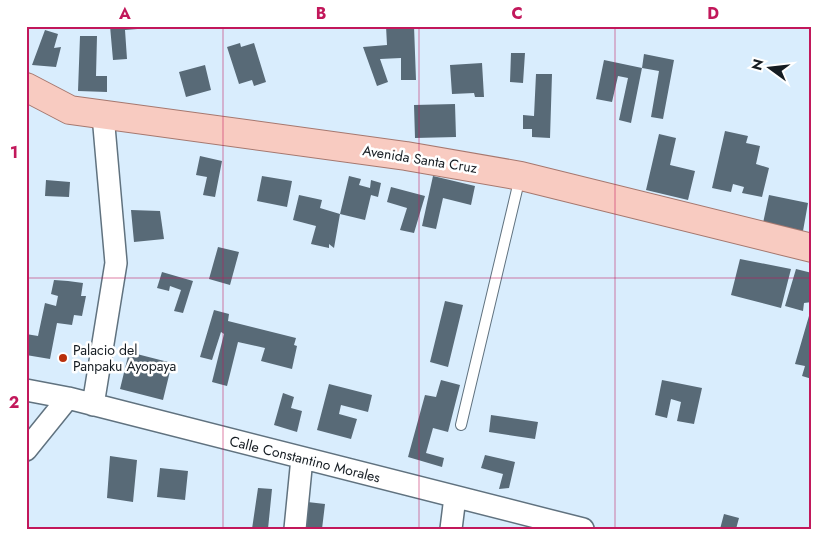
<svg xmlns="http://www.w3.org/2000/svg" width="838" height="555" viewBox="0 0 838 555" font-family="Jost,sans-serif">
	<rect width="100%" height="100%" fill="#d9edfd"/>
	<path fill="#586a77" d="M110 26H150V28L125 30 127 59 113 60Z
		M386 26H414L416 80H401V58L380 59 388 82 377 86 363 47 387 45Z
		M45 30 58 34 54 48 61 47 56 67 32 65Z
		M80 36H97L96 76H107V92L78 91Z
		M240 43 241 47 254 43 266 82 254 86 252 80 239 84 227 47Z
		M511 53H525L523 83 510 82Z
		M644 54 674 60 663 119 651 117 659 71 642 68Z
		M604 60 642 68 631 123 619 120 628 78 618 76 612 102 596 99Z
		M482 63 484 97H475L474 93 452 94 450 65Z
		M205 65 211 90 186 97 179 72Z
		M536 74H552L550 138 532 137V129H523V115L534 116Z
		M455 104 456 137 415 138 414 105Z
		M725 131 748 136 746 143 760 146 756 164 769 168 762 197 742 193 744 187 733 184 731 192 712 188Z
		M659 134 676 138 670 165 695 171 688 200 646 190Z
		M200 156 222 161 215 197 203 195 207 177 196 175Z
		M262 176 292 181 287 207 257 201Z
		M349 176 361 179 359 185 370 188 371 180 381 183 378 197 371 195 365 220 340 214Z
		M433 176 475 186 471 205 443 198 436 229 422 226Z
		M46 180 70 182 69 197 45 196Z
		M391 187 425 196 414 233 400 230 407 208 387 202Z
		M299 195 322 200 320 208 340 214 334 248 329 244V248L311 244 316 226 293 220Z
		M769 195 808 203 803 231 763 223Z
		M131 210 160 211 164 239 134 242Z
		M218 247 239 252 230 285 209 279Z
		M740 259 791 269 781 308 731 295Z
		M796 269 812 273V302L804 303 803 311 785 306Z
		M162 272 193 281 183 313 174 311 181 290 170 286 169 291 157 288Z
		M54 280 68 281 83 283 81 296H86L82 316 74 315 72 325 57 323 50 359 26 355V334L38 336 45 303 56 306 58 296 51 294Z
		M445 301 463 305 448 367 430 362Z
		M811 309H812V379L802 376 805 366 795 364Z
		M214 310 229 314 228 321 296 338 294 345 297 346 292 369 261 361 265 348 238 342 227 386 212 382 224 334 221 332 212 360 200 357Z
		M129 352 172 363 163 400 120 389Z
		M441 380 460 385 448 432 433 428 426 453 444 458 442 467 408 457 425 395 436 397Z
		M662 380 702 388 694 424 677 421 681 402 671 399 667 418 655 415Z
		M329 384 372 395 368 412 341 405 339 414 357 419 351 439 317 430Z
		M283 393 294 397 291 408 302 411 297 432 274 425Z
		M491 415 538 422 535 439 489 432Z
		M485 455 515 462 509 488 499 489 503 474 481 468Z
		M110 456 137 460 133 502 107 498Z
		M160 468 188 471 185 500 157 497Z
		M258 488 272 489 268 529H252Z
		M290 500 325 504 322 529H287Z
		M724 514 739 518 736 529H720Z"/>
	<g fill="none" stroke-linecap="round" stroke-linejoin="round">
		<g stroke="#60727f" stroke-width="12">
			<path id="service" d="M461 425 520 177"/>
		</g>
		<g stroke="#60727f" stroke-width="24">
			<path id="minor" d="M26 390 68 398 583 529
				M93 405 116 263 103 115
				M26 450 68 398
				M295 529 302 458
				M451 529 455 497"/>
		</g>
		<g stroke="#a6786f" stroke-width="30">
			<path id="primary" d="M26 87 70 110 406 156 521 176 812 248"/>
		</g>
		<use href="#service" stroke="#fff" stroke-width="10"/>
		<use href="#minor" stroke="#fff" stroke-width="21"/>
		<use href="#primary" stroke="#f8cbc1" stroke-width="28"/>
	</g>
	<path fill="none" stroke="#c2185b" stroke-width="1" stroke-opacity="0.55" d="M223 26V529M419 26V529M615 26V529M26 278H812"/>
	<circle fill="#b92f0c" stroke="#fff" stroke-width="2" cx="63" cy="358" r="5"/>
	<g text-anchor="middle" stroke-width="5" stroke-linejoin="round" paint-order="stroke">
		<g font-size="14" fill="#151c22" stroke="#fff">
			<text transform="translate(420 159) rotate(9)" y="5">Avenida Santa Cruz</text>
			<text transform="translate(305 459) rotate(14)" y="5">Calle Constantino Morales</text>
		</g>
		<g font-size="14" fill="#151c22" stroke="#fff" text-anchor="start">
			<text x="73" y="355">Palacio del<tspan x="73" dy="16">Panpaku Ayopaya</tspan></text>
		</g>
	</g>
	<rect width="838" height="555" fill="none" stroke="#ffffff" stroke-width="55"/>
	<g transform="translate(770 68) rotate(285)" stroke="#ffffff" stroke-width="4" paint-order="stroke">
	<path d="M0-4L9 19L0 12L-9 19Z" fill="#151c22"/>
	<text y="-8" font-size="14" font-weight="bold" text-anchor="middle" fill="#151c22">N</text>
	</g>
	<rect x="28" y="28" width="782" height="500" fill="none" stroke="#c2185b" stroke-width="2"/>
	<g font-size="16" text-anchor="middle" font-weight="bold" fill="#c2185b">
		<text x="125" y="19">A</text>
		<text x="321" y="19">B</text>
		<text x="517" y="19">C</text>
		<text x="713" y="19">D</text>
		<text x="14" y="158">1</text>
		<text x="14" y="408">2</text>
	</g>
</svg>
